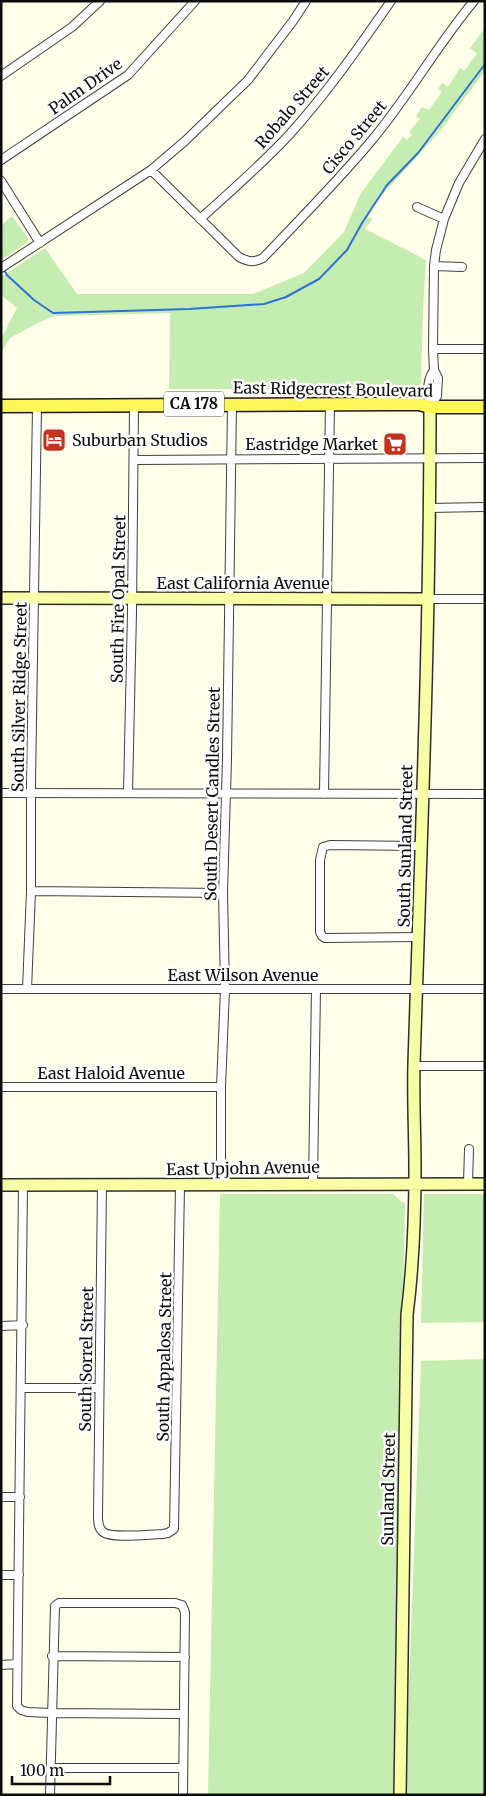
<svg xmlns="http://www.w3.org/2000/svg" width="486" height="1796" viewBox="0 0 486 1796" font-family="Merriweather,serif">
	<rect width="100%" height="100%" fill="#ffffea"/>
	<path fill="#c5ecb1" d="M485 28V71L441 130 373 205 368 217 372 219 365 229 426 260 423 310 421 383 415 389H169L170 313 55 316 42 321 10 338 1 353V339L17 308 1 295V277L45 248 77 294H253L304 273 344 232 361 193 403 137 407 140 412 135 409 132 420 119 416 116 422 107 429 110 442 92 438 89 442 83 448 87 460 68 464 71 477 54 470 48Z
		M12 216 28 238V242L1 260V226Z
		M220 1194H393L402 1202 405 1203 394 1795H208Z
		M424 1194H485V1322L421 1323Z
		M485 1359V1795H405L421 1361Z"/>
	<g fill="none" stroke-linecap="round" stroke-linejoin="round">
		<path stroke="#2d73d6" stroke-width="2" d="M3 268 7 275 34 300 53 313 189 309 264 304 286 297 319 279 347 250 362 223 387 185 418 153 485 64"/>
		<g stroke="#3f3f3f" stroke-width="10">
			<path id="street" d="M1 76 72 27 100 1
				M1 160 128 75 195 1
				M151 170 239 257C249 262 253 263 263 258 300 219 338 181 372 140 409 96 437 45 474 1
				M1 181 40 243
				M417 207 444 219
				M200 219C230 192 261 165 289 135 327 93 359 47 391 1
				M434 266 462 267
				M1 268 151 170 185 141 248 80 293 21 306 1
				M433 349H485
				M430 407 437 396 438 378 434 370 433 349 434 266 436 250 444 219 459 183 485 139
				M430 407C427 394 426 381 434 370
				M134 460 485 458
				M429 508 485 507
				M427 599H485
				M1 793 485 794
				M128 793 132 612 134 405
				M324 794 330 404
				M31 891 223 893
				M419 937 325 938 322 936 320 932V860L323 847 330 845 421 846
				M1 989H485
				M27 989 31 891V783L37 406
				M414 1066H485
				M1 1087H221
				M313 1184 316 989
				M468 1184 469 1149
				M23 1185 17 1706 21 1710 28 1712 51 1713 184 1714
				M102 1185 98 1516C98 1521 98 1528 103 1532 112 1539 150 1534 163 1534L168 1533 174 1529 180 1186
				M221 1185V1087L225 989 223 893 227 759 232 404
				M1 1326 23 1325
				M21 1388H99
				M1 1497H20
				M1 1575H19
				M52 1656 185 1657
				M1 1665 17 1664
				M51 1768H183
				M50 1795 55 1606 59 1603H175L182 1605 185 1612 183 1795"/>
		</g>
		<g stroke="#2e2e2e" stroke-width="14">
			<path id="secondary" d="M1 598 427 599
				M1 1185 485 1184
				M400 1795 407 1315C413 1267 415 1218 415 1169 415 1134 413 1099 414 1064 421 845 430 626 430 407"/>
		</g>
		<g stroke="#1d1d1d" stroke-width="15">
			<path id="primary" d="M1 406 387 404H419L430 407H485"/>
		</g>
		<use href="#street" stroke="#fff" stroke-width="8"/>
		<use href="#secondary" stroke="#f8ffa5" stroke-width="11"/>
		<use href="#primary" stroke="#fff65a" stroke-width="12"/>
	</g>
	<defs>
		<g id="hotel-square" transform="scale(1.25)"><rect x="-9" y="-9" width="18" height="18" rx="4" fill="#c4331b" stroke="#fff"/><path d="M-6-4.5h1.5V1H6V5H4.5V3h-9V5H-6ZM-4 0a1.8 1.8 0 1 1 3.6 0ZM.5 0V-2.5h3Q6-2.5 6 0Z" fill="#fff"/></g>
		<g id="supermarket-square" transform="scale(1.25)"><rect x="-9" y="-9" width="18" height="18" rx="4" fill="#c4331b" stroke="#fff"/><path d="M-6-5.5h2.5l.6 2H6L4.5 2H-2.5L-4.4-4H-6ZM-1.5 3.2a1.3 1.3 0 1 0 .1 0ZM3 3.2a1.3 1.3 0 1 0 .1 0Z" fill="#fff"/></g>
	</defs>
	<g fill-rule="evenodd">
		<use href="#hotel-square" x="54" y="440"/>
		<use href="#supermarket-square" x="395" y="444"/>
	</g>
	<g text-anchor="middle" stroke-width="5" stroke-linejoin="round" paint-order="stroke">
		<rect fill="#fff" stroke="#555" stroke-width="1" x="164" y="391.5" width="60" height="25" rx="4"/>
		<g font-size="15" font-weight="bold" fill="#0c0c0c">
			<text x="194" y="409">CA 178</text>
		</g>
		<g font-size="16" fill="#0c0c0c" stroke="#fff">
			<text transform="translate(85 86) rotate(-35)" y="6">Palm Drive</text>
			<text transform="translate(292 107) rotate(-49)" y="6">Robalo Street</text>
			<text transform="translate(354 137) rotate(-50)" y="6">Cisco Street</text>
			<text transform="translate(333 389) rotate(1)" y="6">East Ridgecrest Boulevard</text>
			<text x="243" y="589">East California Avenue</text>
			<text transform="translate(118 599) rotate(-89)" y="6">South Fire Opal Street</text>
			<text transform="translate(19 697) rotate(-89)" y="6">South Silver Ridge Street</text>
			<text transform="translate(212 794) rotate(-89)" y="6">South Desert Candles Street</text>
			<text transform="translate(405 846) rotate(-89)" y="6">South Sunland Street</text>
			<text x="243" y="981">East Wilson Avenue</text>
			<text x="111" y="1079">East Haloid Avenue</text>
			<text transform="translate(243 1168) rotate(-1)" y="6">East Upjohn Avenue</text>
			<text transform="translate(164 1357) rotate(-89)" y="6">South Appalosa Street</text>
			<text transform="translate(86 1359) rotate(-89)" y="6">South Sorrel Street</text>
			<text transform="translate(388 1489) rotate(-89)" y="6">Sunland Street</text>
		</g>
		<g font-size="16" fill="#0c0c0c" stroke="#fff" text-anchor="start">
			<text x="72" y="446">Suburban Studios</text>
			<text x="378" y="450" text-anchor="end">Eastridge Market</text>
		</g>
	</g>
	<rect width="486" height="1796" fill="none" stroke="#0c0c0c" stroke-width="5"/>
	<path d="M12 1776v8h98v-8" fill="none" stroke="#0c0c0c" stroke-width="2.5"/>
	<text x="20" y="1776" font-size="15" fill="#0c0c0c" stroke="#ffffff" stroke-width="4" paint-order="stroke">100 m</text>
</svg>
